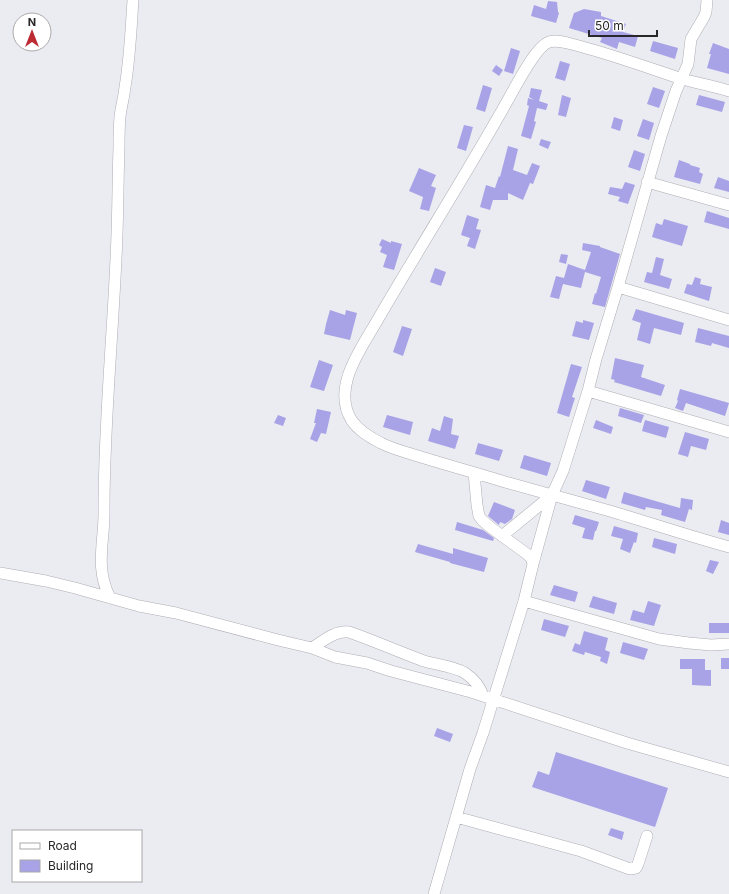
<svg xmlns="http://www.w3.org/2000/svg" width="729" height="894" viewBox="0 0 729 894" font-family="Inter,sans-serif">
	<rect width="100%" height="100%" fill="#ebebf2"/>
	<path fill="#a7a3e6" d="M548 1 557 2 558 12 559 13 556 23 531 16 534 5 546 9Z
		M584 9 601 12V16L626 24 623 32 638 36 635 47 619 42 617 49 600 42 602 38 569 28 574 13Z
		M653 41 678 48 675 59 650 51Z
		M713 43 729 49V74L707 68 711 54H709Z
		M511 48 520 51 513 74 504 71Z
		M560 61 570 64 565 81 555 78Z
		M496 65 503 70 499 76 492 71Z
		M483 85 492 88 485 112 476 109Z
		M653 87 665 91 659 108 647 104Z
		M531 88 542 90 539 101 548 104 546 110 537 108 534 121 536 122 531 139 521 136 529 106 527 105 528 98 534 100 529 97Z
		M562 95 571 98 566 117 558 115Z
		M699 95 725 102 722 112 696 105Z
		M614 117 623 120 620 131 611 128Z
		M643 119 654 123 649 140 637 136Z
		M464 125 473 127 466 151 457 148Z
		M541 139 551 142 548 149 539 145Z
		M508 146 518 149 513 170 527 175 532 163 540 166 533 184 530 183 523 200 508 193V200H493L490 210 480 207 486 185 495 188 499 176 500 177Z
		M634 150 645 154 640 171 628 167Z
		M679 160 690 164V165L700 168 699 172 703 174 700 184 674 177Z
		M419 168 436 175 431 186 436 188 429 211 420 209 423 197 409 191Z
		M718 177 729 181V192L714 188Z
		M625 182 635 185 628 204 618 201 620 197 608 194 610 187 622 189Z
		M707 211 729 218V229L704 222Z
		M467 215 479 219 476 229 481 230 475 249 467 246 470 238 461 235Z
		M664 219 688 226 682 246 652 237 656 223 662 225Z
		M382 239 391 243V241L402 244 394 270 383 267 387 255 380 252 382 247 379 245Z
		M583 243 600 246V247L620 254 605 307 592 304 595 293 596 294 601 277 585 272 581 288 563 284 559 299 550 297 556 276 564 278 568 264 585 270 591 252 582 250Z
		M561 254 568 255 566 264 559 262Z
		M656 257 664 259 660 275 672 279 669 289 644 282 647 272 652 273Z
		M435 268 446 272 441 286 430 282Z
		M695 277 701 279 700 284 712 287 709 301 684 293 687 284 692 285Z
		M636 309 684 323 681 335 654 328 650 344 637 340 641 323 632 320Z
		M330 310 345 315 346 310 357 313 350 340 324 334 326 324Z
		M583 320 594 323 589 340 572 336 576 321 583 323Z
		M402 326 412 329 403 356 393 352Z
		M698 328 729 336V348L712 343 711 346 695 342Z
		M615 358 644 365 641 377 665 385 661 396 614 382 615 380 611 379Z
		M319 360 333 365 324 391 310 387Z
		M571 364 582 367 572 397 575 398 569 417 557 413Z
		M680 389 729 403 725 416 686 403 683 411 675 408 678 401 677 400Z
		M620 408 644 415 641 423 618 416Z
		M317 409 331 412 326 434 321 433 317 442 310 439 316 423H314Z
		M278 415 286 418 283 426 274 423Z
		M387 415 413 422 410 435 383 427Z
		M444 416 453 419 451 434 459 436 455 449 428 441 432 428 440 431Z
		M596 420 613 427 611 434 593 428Z
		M645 420 669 427 666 438 642 431Z
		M685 432 709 439 706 450 691 446 688 457 678 454Z
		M478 443 503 450 499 461 475 454Z
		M524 455 551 463 547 476 520 468Z
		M586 480 610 487 606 499 582 491Z
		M624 492 680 508 681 498 693 500 692 510 689 509 685 522 661 515 662 510 646 507 645 510 621 503Z
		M494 502 515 510 512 519 505 524 500 522 499 525 488 516Z
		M575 515 599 522 596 531H595L593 540 582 538 585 528 572 524Z
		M721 520 729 523V535L718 532Z
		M457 522 483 530 494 538 493 541 455 530Z
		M614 526 638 533 636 543 634 542 630 553 620 549 623 539 611 536Z
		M654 538 677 544 675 554 652 547Z
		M418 544 453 554V548L488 558 484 572 450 563V562L415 552Z
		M710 560 719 562 713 574 706 571Z
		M554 585 578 592 575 602 550 595Z
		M593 596 617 603 614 614 589 607Z
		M648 601 661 605 654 626 630 620 633 610 644 613Z
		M544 619 569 626 565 637 541 630Z
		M709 623H729V633H709Z
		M584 631 608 638 605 650 610 652 607 664 600 661 601 657 585 652 584 655 572 651 575 643 580 645Z
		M623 642 648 649 644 660 620 653Z
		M721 658H729V669H721Z
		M680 659H705V670H711V686L692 685V669H680Z
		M437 728 453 734 450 742 434 736Z
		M556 752 668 788 655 827 532 787 538 771 549 775Z
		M611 828 624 832 622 840 608 835Z"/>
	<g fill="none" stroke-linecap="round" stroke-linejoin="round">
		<g stroke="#adadb4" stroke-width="12">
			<path id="minor" d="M729 91C713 86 696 83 679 78 646 67 613 55 579 46 570 44 558 39 549 42 536 46 516 86 509 98 466 175 418 250 374 326 358 353 332 390 352 421 359 431 371 438 381 443 392 449 406 452 418 456 447 465 476 473 505 482 540 492 575 501 610 511 650 523 689 536 729 547
				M647 182 729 205
				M618 287 729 320
				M588 391 729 432
				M474 473 477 505 479 516 482 520 490 527 527 554 531 558 533 564
				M502 536 552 495
				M0 573 46 581 75 588 139 606 176 613 278 640 312 648 335 657 367 663 391 671 471 692 627 743 729 772
				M110 598C94 566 105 541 104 509 104 417 114 326 117 234 118 205 118 176 119 147 119 137 119 127 120 117 121 107 124 97 125 87 130 58 131 29 133 0
				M524 601 659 639 689 643 711 645 729 644
				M312 648C323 641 336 630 349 632 375 641 399 652 424 661 437 665 453 666 465 673 474 679 480 686 483 696
				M456 817 581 851 630 869 636 868 638 864 647 836
				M434 894 470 769 483 733 524 601 533 564 552 495 563 471 588 391 596 359 618 287 661 136 676 91 688 64 691 39 704 17 706 12 707 0"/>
		</g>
		<use href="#minor" stroke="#fff" stroke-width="11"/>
	</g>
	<rect x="12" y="830" width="130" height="52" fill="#ffffff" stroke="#a9a9aa"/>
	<rect x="20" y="843" width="20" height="6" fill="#ffffff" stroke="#a9a9aa"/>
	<text x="48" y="850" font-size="12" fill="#28282a">Road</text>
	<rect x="20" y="860" width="20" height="12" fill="#a7a3e6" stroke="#a9a9aa"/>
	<text x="48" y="870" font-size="12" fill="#28282a">Building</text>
	<g transform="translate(32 32)"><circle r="19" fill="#ffffff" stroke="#a9a9aa"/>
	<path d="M0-3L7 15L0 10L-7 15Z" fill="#bc2b34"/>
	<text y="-6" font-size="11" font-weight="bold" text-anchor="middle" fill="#28282a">N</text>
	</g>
	<path d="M589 30v6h68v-6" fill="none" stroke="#28282a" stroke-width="2"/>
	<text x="595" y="30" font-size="12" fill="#28282a" stroke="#ffffff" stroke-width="3" paint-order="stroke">50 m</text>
</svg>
